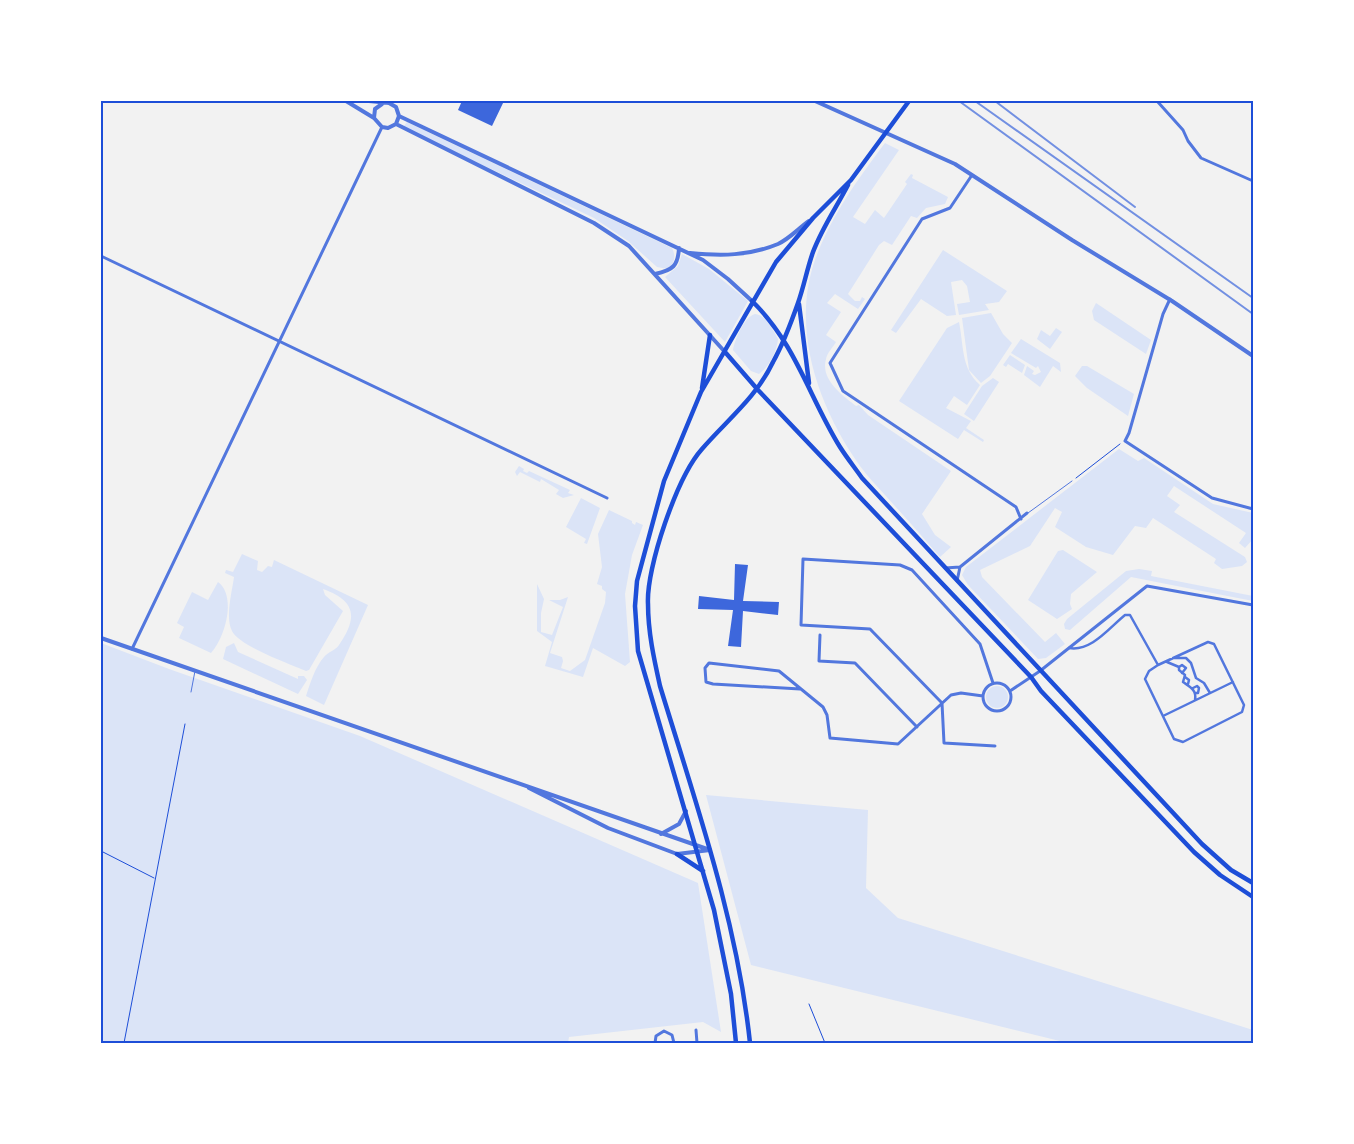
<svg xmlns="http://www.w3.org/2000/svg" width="1354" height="1144" viewBox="0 0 1354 1144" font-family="Literata,serif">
	<rect width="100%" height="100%" fill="#f2f2f2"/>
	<path fill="#dbe4f7" d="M407 122 672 248C676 256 675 263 668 269L657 267 628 241 594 218 403 127Z
		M885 143 899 150 853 217 865 224 875 210 884 218 907 184 905 182 911 174 913 175 912 178 948 197 945 204 926 208 917 218 911 216 892 245 884 241 879 245 848 294 855 301H860L862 297 865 299 858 309 835 294 827 303 841 312 826 335 836 342C833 347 827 353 826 359 820 380 843 396 856 406L859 405 868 415 951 471 922 514 935 535 951 547 940 557C922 536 903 515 885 495 876 485 867 476 860 466 820 410 791 332 814 263 829 219 857 180 885 143Z
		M943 250 1007 291 999 302 985 304 989 310 959 315 957 304 970 302 967 286 962 280 951 282 956 315 947 316 921 299 896 333 891 330Z
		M682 254 709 269 748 301 725 342 665 277 678 266Z
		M1096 303 1151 340 1146 354 1094 320 1092 311Z
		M991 313 1003 334 1012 343 990 376 981 383 969 370 962 318Z
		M755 314C766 315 773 330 778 339 777 351 769 367 759 374L751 371 733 350C735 339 744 317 755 314Z
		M959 322C964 347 961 368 980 385L967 405 954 396 946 408 971 421 966 428 984 440 983 442 964 430 958 439 899 401 947 328Z
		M1056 328 1062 332 1050 349 1037 339 1041 330 1050 336Z
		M1021 339 1060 363 1061 372 1053 366 1040 387 1024 375 1027 366 1034 371 1032 374 1035 375 1041 372 1038 366 1036 368 1011 353Z
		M1010 355 1025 365 1022 373 1008 364 1006 367 1003 365Z
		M1082 366H1087L1134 394 1128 416 1087 388 1075 376Z
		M993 378 999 382 974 421 964 414 982 386Z
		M1119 449 1138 461 1144 458 1213 504 1253 513V539L1245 548 1239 543 1246 533 1174 486 1167 496 1180 505 1174 512 1245 557 1247 562 1242 566 1222 569 1214 563 1216 559 1153 518 1146 528 1135 526 1113 555 1086 547 1055 527 1062 512 1055 508 1030 546 980 570 982 577 1045 642 1056 633 1065 644 1046 658 1038 659 968 585 962 575 966 567Z
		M519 466 524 469 523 471 527 473 529 471 570 490 568 493 574 495 563 498 556 494 559 490 541 479 540 482 520 472 517 476 515 472Z
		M581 498 600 508 587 544 584 543 586 539 566 527Z
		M609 510 632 521V523L635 525 636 522 643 525 632 555 625 594 630 662 625 666 593 648 583 677 545 666 552 642 537 631V584L544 599 541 613V632L552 635 563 607 549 600H560L568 597 550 653 562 657 563 661 561 668 570 671 585 660 605 603 606 592 602 589V586L597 584 602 567 598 534Z
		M1063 550 1097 572 1071 594 1070 604 1072 609 1057 619 1028 600 1058 551Z
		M242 554 258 561 257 570 262 572 268 566 272 567 274 560 368 605 324 705 306 696C310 684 315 667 324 657 328 652 336 650 339 645 358 617 356 601 323 589L325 595 343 611 309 670 306 671C290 664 239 646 232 631 225 617 232 592 234 577L225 573 226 570 233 572Z
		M1139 569 1152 571 1151 576 1253 596V601L1131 577 1070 630 1065 629 1064 624 1067 619 1126 571Z
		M218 582C237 596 225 638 211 653L179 638 184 627 177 623 192 592 208 600Z
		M101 643 169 669 360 736 698 883 721 1032 703 1022 569 1037 568 1043H101Z
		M234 643 238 652 298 679V676H304L307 680 298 694 223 659 226 647Z
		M986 697a11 11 0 1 1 22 0a11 11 0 1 1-22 0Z
		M706 795 868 810 866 888 898 918 1253 1030V1043H1068L751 965Z"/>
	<path fill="#3d67dc" d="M462 101H504L492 126 458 110Z
		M735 564 748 565 743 601 779 602 778 615 743 611 741 647 728 646 733 610 698 609 699 596 734 600Z"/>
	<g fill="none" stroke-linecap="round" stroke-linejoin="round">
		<path stroke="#1d4ed8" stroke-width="1" d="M1076 478 1120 444
			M101 851 154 878
			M809 1004 825 1043
			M124 1043 185 724"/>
		<path stroke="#5277de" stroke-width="1" d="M1028 513 1072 481
			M191 692 195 671"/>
		<path stroke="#5277de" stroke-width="2.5" d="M1069 648C1091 652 1109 628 1125 615H1130L1158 665 1149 671 1145 679 1174 739 1183 742 1242 712 1244 705 1214 644 1208 642 1158 665
			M1173 658H1186L1191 663 1196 678 1204 683 1210 693
			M1167 662 1179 667V670L1185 675 1183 682C1190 687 1197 690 1195 700
			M1179 667 1182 665 1186 668 1182 673
			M1185 677 1189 680 1188 684
			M1193 688 1197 686 1199 688 1198 693H1195
			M1163 716 1233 682"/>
		<path stroke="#5277de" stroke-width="3" d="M1157 101 1183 130 1188 141 1201 158 1253 181
			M972 175 950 208 922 219 830 363 843 391 1016 507 1021 519
			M101 256 607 498
			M1170 299 1163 314 1129 433 1125 441 1212 498 1253 509
			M945 568 960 567 1027 513
			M957 581 960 567
			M820 635 819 661 855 663 917 727
			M132 649 382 127
			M983 697a14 14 0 1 1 28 0a14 14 0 1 1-28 0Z
			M993 683 980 644 912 570 900 565 803 559 801 625 870 629 942 703 944 743 995 746
			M800 689 713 684 706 682 705 668 709 663 779 671 823 707 827 715 830 738 898 744 951 695 961 693 983 696
			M1010 691 1040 671 1147 586 1253 605
			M696 1030 697 1043
			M655 1043 656 1036 664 1031 672 1035 674 1043"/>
		<path stroke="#5277de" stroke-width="4" d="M346 101 374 118 382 127 388 128 396 124 399 116 396 107 389 103 369 101
			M815 101 955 164 1072 240 1172 301 1253 356
			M399 116 703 260 728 279 752 301
			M374 118 375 109 382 104
			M396 124 594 223 629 246 725 352
			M690 253C721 256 749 256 778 244 789 239 799 228 809 221
			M655 274C673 270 678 266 679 248
			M101 638 710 850
			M529 788 608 828 677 854 710 850
			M661 834 679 824 686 811"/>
		<path stroke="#1d4ed8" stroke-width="4.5" d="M752 301C796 344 809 397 840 447 847 458 855 468 862 478L1202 844 1231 870 1253 883
			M799 304 809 383
			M725 352 758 390 1031 677 1041 691 1194 852 1220 875 1253 897
			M702 388 710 335
			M677 854 703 871
			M736 1043 731 994 714 910 638 651 635 606 637 581 664 481 701 392 776 262 813 218 851 180 909 101
			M750 1043C737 920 696 804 660 686 654 659 648 632 648 604 646 568 677 477 702 449 727 420 756 398 773 362 783 344 791 323 798 303 804 286 807 269 813 252 822 228 836 208 848 185"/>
		<path stroke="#7290e2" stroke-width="2" d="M959 101 1253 314
			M975 101 1253 298
			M995 101 1135 207"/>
	</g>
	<rect width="1354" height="1144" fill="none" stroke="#ffffff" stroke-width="205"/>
	<rect x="102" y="102" width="1150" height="940" fill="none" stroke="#1d4ed8" stroke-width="2"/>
</svg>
